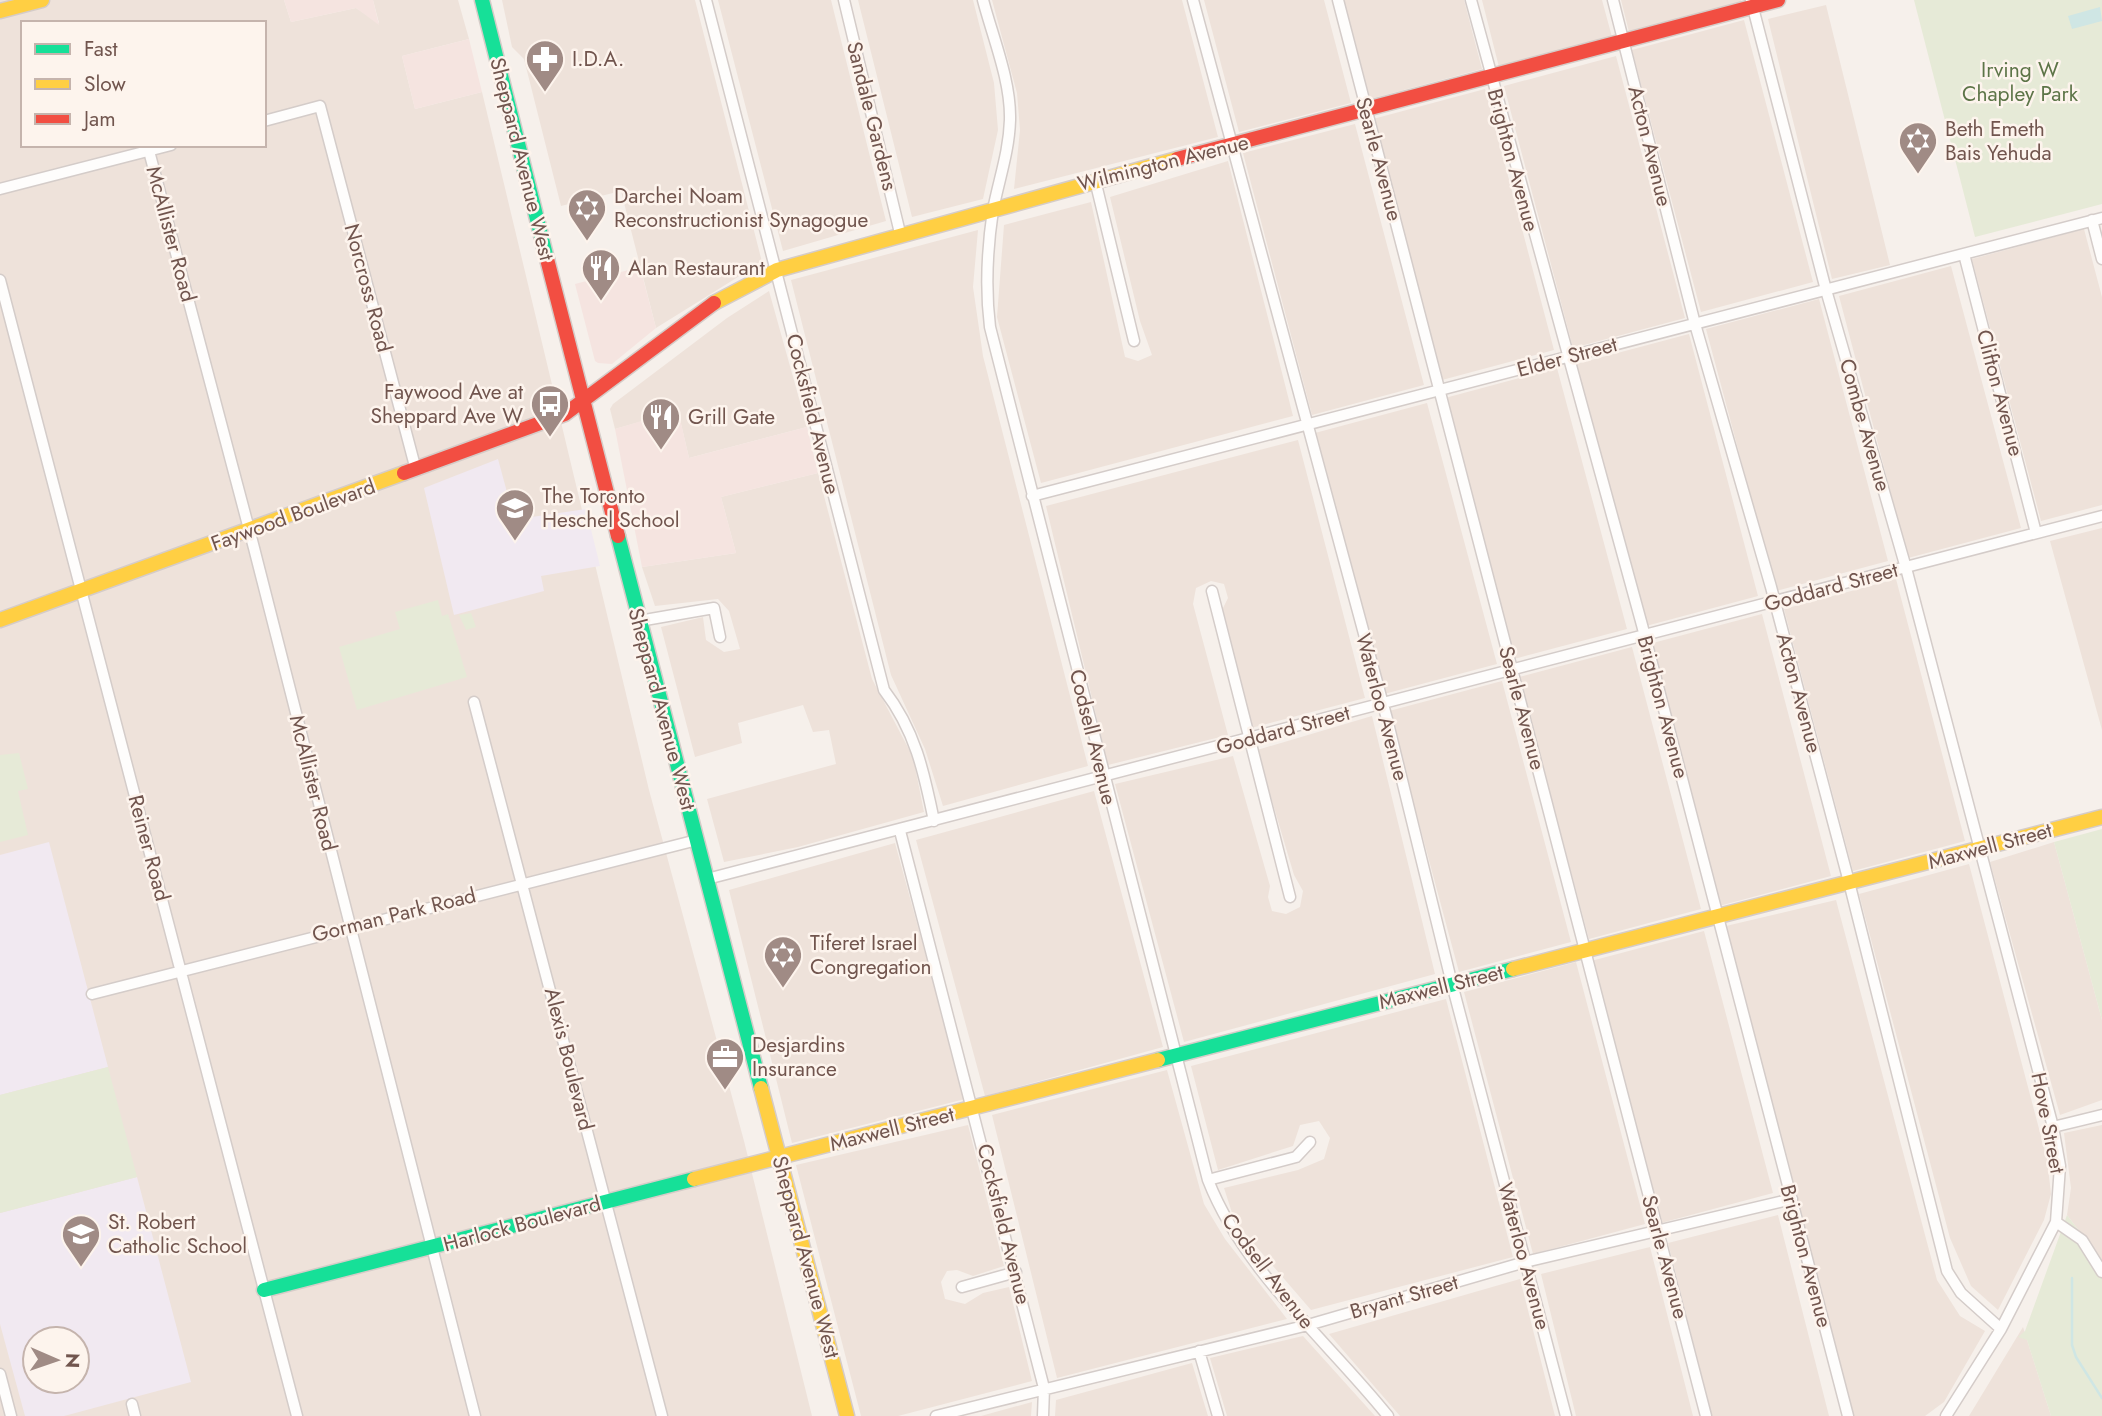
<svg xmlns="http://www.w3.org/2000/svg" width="2102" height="1416" viewBox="0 0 2102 1416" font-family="Jost,sans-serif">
	<rect width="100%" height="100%" fill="#f6f0eb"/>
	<path fill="#eee2da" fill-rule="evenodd" d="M0 0H284L291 22 356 8 379 23 373 0H458L469 39 402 56 415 109 482 92 649 790 744 1141 812 1416H0ZM23 23H264V145H23ZM35 1339H77V1381H35Z
		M502 0H695L762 262 656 328 621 191 561 206 524 59 512 47Z
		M718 0H831L886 221 783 251Z
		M858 0H973L994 83 998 130 983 199 912 217Z
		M992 0H1182L1218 137 1014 189 1020 130 1017 93Z
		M1204 0H1324L1351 103 1239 132Z
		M1344 0H1464L1482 69 1370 99Z
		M1482 0H1602L1612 37 1499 67Z
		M1621 0H1741L1742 2 1629 32Z
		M1826 5 1890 265 1832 279 1768 19Z
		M1744 20 1813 282 1701 312 1632 50Z
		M1616 56 1685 318 1573 348 1504 86Z
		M1485 89 1554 350 1442 380 1373 119Z
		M1355 124 1424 385 1312 415 1243 153Z
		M1228 161 1293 416 1041 483 997 317 1004 225 1091 202 1125 357 1138 361 1152 355 1140 321 1110 197Z
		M2084 229 2102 297V505L2041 521 1972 259Z
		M978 230 973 287 983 356 1088 766 943 806 925 749 891 675 791 280Z
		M1951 266 2021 528 1908 558 1839 296Z
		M769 291 807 427 689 458 678 411 615 429 610 409 613 404 727 318Z
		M1819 299 1888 561 1776 591 1706 329Z
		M1689 334 1758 596 1646 626 1576 364Z
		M1557 368 1627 629 1514 659 1445 398Z
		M1427 403 1497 664 1384 694 1315 433Z
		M1298 440 1365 698 1251 728 1222 610 1228 598 1224 584 1211 581 1196 588 1193 604 1228 735 1108 765 1046 506Z
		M818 473 872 679 913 757 924 812 798 847 724 862 707 799 836 764 829 730 813 732 803 705 738 723 742 743 695 757 661 627 703 617 706 640 724 652 740 649 729 611 718 599 655 606 642 567 736 553 721 497Z
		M2102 528V730L2050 541Z
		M1896 579 1965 841 1853 871 1784 609Z
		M1762 614 1831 876 1719 906 1649 644Z
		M1632 647 1701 909 1589 939 1519 677Z
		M1502 681 1571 942 1459 972 1389 711Z
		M1372 716 1435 974 1184 1042 1115 784 1233 756 1270 886 1268 897 1272 911 1286 914 1300 907 1303 891 1294 875 1257 750Z
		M1094 791 1163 1047 985 1096 916 840Z
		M2054 842 2102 1020V1100L2060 1115 1990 862Z
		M895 843 965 1099 792 1143 729 890Z
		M1969 864 2047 1159 2051 1194 2044 1220 1998 1310 1971 1286 1950 1238 1859 894Z
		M1836 900 1937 1280 1960 1316 1985 1331 1944 1402 1925 1416H1853L1726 926Z
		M1704 931 1773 1193 1661 1223 1591 961Z
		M1576 962 1645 1224 1533 1254 1464 992Z
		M1446 999 1513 1257 1311 1310 1235 1222 1224 1188 1298 1170 1324 1159 1330 1138 1319 1121 1300 1125 1293 1146 1218 1170 1191 1066Z
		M1167 1070 1204 1204 1225 1239 1287 1319 1057 1378 992 1115Z
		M968 1125 1004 1266 973 1276 957 1270 947 1271 941 1282 945 1299 965 1304 983 1293 1009 1287 1032 1381 898 1416H861L796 1165Z
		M2102 1125V1261L2067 1215 2071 1188 2064 1133Z
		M1778 1215 1829 1416H1712L1668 1243Z
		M1650 1247 1693 1416H1576L1541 1274Z
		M1520 1279 1555 1416H1400L1329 1334Z
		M2023 1327 2051 1416H1969Z
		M1303 1336 1375 1416H1227L1210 1358Z
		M1192 1363 1208 1416H1055L1056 1400Z
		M1032 1402 1031 1416H981Z"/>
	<path fill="#f5e4e0" d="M284 0H373L379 25 356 8 291 22Z
		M469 39 482 92 415 109 402 56Z
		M640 267 656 328 612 364 598 363 595 361 575 284Z
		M678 410 689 458 807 427 818 473 721 497 736 553 642 567 615 429Z"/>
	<path fill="#f1e9f1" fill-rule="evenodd" d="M498 459 511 507 525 518 586 509 600 566 541 576 544 591 454 615 424 488Z
		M49 842 108 1067 0 1095V855Z
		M137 1177 191 1382 64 1416H25L0 1324V1213ZM77 1339V1381H35V1339Z"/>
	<path fill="#e6ead7" d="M1914 0H2102V204L1975 237Z
		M438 600 442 616 448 614 467 677 357 710 339 647 400 629 395 612Z
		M471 613 476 627 466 630 459 615Z
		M19 753 28 789 18 791 28 835 0 842V755Z
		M2102 829V1020L2054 842Z
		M108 1067 137 1177 0 1213V1095Z
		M2067 1215 2102 1261V1416H2051L2027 1340 2018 1337 2025 1331Z"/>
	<path fill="#cfe6e4" d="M2100 7 2102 21 2072 29 2068 16Z"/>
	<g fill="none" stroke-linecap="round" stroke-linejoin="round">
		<path stroke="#cfe6e4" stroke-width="2.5" d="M2072 1278V1345L2076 1357 2102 1398"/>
		<g stroke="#d4ccc9" stroke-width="13">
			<path id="street" d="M706 0 884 690C915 730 924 772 934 821
				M844 0 900 233
				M983 0C993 38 1011 81 1010 120 1009 152 999 179 993 210 987 250 985 287 990 327L1208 1180C1244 1272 1327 1340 1388 1416
				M1193 0 1387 719 1452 984 1566 1416
				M1338 0 1706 1416
				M1471 0 1642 625 1848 1416
				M1613 0 1695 324 1771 587 1849 882 1947 1271 1961 1293 2001 1329
				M1751 0 1826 290 1906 568 2053 1127 2060 1166 2056 1222 2001 1329 1946 1416
				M264 121 320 106 416 470
				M149 151 254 548 475 1416
				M1095 180 1134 341
				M0 189 171 145
				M2092 220 2102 259
				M1964 254 2036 533
				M0 280 297 1416
				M1032 496 2102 218
				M1212 591 1290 897
				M639 621 714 608 720 637
				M474 702 662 1416
				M900 831 1044 1388 1043 1416
				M707 879 2102 516
				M92 994 697 840
				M2053 1127 2102 1115
				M1208 1180 1296 1157 1310 1142
				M2056 1222 2082 1240 2102 1272
				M962 1287 1016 1272
				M1199 1351 1218 1416
				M0 1374 11 1416
				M132 1404 135 1416
				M936 1416 1308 1325 1525 1262 1792 1199"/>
		</g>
		<g stroke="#d5ccc8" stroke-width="17">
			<path id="fast" d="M482 0 547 259
				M618 536 761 1088
				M1158 1060 1513 969
				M264 1290 694 1179"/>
		</g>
		<g stroke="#d5ccc8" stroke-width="17">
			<path id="slow" d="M0 11 42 0
				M714 303 777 270 1177 159
				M0 620 404 473
				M1513 969 2102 817
				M761 1088 847 1416
				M694 1179 1158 1060"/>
		</g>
		<g stroke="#d5ccc8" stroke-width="17">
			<path id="jam" d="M1177 159 1778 0
				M547 259 618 536
				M404 473 565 414 714 303"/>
		</g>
		<use href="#street" stroke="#fefdfc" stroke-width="10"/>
		<use href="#fast" stroke="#16e098" stroke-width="14"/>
		<use href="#slow" stroke="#ffcf43" stroke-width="14"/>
		<use href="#jam" stroke="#f24e42" stroke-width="14"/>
	</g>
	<defs>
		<g id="pharmacy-pin" transform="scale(2.0125)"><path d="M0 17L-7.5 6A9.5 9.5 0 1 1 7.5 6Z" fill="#a08b85" stroke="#fdf4ed"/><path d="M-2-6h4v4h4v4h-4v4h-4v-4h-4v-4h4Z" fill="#fff"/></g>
		<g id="synagogue-pin" transform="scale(2.0125)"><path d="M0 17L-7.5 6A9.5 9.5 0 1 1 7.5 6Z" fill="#a08b85" stroke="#fdf4ed"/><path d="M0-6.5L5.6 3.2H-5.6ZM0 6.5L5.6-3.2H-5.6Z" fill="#fff"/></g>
		<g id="restaurant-pin" transform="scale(2.0125)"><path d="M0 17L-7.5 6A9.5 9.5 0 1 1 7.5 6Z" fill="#a08b85" stroke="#fdf4ed"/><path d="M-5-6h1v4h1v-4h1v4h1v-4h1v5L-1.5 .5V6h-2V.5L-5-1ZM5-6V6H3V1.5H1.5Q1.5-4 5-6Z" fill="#fff"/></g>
		<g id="bus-pin" transform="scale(2.0125)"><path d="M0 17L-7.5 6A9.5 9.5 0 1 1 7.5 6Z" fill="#a08b85" stroke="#fdf4ed"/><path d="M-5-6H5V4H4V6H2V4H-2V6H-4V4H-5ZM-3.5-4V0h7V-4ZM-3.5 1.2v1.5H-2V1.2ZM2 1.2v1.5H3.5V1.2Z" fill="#fff"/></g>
		<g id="school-pin" transform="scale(2.0125)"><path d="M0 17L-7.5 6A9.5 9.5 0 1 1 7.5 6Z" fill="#a08b85" stroke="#fdf4ed"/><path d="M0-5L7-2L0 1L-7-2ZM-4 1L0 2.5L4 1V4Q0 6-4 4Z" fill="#fff"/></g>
		<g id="office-pin" transform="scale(2.0125)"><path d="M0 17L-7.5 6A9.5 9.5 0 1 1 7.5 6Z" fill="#a08b85" stroke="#fdf4ed"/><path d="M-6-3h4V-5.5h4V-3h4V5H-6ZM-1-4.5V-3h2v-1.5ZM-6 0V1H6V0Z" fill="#fff"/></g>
	</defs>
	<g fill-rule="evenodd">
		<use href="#pharmacy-pin" x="545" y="59"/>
		<use href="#synagogue-pin" x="1918" y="141"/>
		<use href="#synagogue-pin" x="587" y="208"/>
		<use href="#restaurant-pin" x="601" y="268"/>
		<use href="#bus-pin" x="550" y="404"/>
		<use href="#restaurant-pin" x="661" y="417"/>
		<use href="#school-pin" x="515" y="508"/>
		<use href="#synagogue-pin" x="783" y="955"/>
		<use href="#office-pin" x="725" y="1057"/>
		<use href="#school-pin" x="81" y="1234"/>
	</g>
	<g text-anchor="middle" stroke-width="5" stroke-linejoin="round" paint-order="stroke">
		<g font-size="21" fill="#71554e" stroke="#fdf4ed" text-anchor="start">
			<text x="572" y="66">I.D.A.</text>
			<text x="1945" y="136">Beth Emeth<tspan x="1945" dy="24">Bais Yehuda</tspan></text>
			<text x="614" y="203">Darchei Noam<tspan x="614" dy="24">Reconstructionist Synagogue</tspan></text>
			<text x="628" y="275">Alan Restaurant</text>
			<text x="523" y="399" text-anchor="end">Faywood Ave at<tspan x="523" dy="24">Sheppard Ave W</tspan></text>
			<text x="688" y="424">Grill Gate</text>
			<text x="542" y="503">The Toronto<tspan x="542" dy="24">Heschel School</tspan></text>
			<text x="810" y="950">Tiferet Israel<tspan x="810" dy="24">Congregation</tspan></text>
			<text x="752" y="1052">Desjardins<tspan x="752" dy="24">Insurance</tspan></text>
			<text x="108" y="1229">St. Robert<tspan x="108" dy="24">Catholic School</tspan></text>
		</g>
		<g font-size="21" fill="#5d7548" stroke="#fdf4ed">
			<text x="2020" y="77">Irving W<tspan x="2020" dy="24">Chapley Park</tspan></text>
		</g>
		<g font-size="21" fill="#71554e" stroke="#fdf4ed">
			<text transform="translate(872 116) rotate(76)" y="7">Sandale Gardens</text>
			<text transform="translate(1650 146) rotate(76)" y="7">Acton Avenue</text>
			<text transform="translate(522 159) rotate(76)" y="7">Sheppard Avenue West</text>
			<text transform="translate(1379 159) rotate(75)" y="7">Searle Avenue</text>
			<text transform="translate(1513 160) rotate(75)" y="7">Brighton Avenue</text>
			<text transform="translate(1163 163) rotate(-14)" y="7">Wilmington Avenue</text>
			<text transform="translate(171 234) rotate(75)" y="7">McAllister Road</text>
			<text transform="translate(368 288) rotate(75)" y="7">Norcross Road</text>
			<text transform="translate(1567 357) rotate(-15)" y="7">Elder Street</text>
			<text transform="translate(2000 393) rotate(75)" y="7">Clifton Avenue</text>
			<text transform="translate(813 414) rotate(76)" y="7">Cocksfield Avenue</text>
			<text transform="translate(1865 425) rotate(74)" y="7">Combe Avenue</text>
			<text transform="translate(293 515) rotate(-20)" y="7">Faywood Boulevard</text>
			<text transform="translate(1831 587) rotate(-15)" y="7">Goddard Street</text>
			<text transform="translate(1799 693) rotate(75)" y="7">Acton Avenue</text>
			<text transform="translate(1382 707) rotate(75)" y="7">Waterloo Avenue</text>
			<text transform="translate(1663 707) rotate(75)" y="7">Brighton Avenue</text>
			<text transform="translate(1522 708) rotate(75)" y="7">Searle Avenue</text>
			<text transform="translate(662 709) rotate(75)" y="7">Sheppard Avenue West</text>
			<text transform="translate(1283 730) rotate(-15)" y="7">Goddard Street</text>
			<text transform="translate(1093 737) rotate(76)" y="7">Codsell Avenue</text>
			<text transform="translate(313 783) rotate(76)" y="7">McAllister Road</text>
			<text transform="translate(1990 846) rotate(-15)" y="7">Maxwell Street</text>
			<text transform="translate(149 848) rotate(75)" y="7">Reiner Road</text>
			<text transform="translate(394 915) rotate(-14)" y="7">Gorman Park Road</text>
			<text transform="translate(1441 987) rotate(-14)" y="7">Maxwell Street</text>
			<text transform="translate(569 1059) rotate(76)" y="7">Alexis Boulevard</text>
			<text transform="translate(2048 1123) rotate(79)" y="7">Hove Street</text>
			<text transform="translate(892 1129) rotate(-14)" y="7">Maxwell Street</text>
			<text transform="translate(522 1224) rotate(-15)" y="7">Harlock Boulevard</text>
			<text transform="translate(1004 1224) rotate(76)" y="7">Cocksfield Avenue</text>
			<text transform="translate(1524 1256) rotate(75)" y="7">Waterloo Avenue</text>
			<text transform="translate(1806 1256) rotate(75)" y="7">Brighton Avenue</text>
			<text transform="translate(806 1257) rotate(75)" y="7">Sheppard Avenue West</text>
			<text transform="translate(1665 1257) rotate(75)" y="7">Searle Avenue</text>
			<text transform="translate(1268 1271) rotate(53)" y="7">Codsell Avenue</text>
			<text transform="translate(1404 1297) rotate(-16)" y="7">Bryant Street</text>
		</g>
	</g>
	<rect x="21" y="21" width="245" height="126" fill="#fdf4ed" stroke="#c5b4ad" stroke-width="2"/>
	<rect x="35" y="44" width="35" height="10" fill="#16e098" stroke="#c5b4ad" stroke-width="2"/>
	<text x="84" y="56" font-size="21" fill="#71554e">Fast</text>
	<rect x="35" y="79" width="35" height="10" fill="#ffcf43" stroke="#c5b4ad" stroke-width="2"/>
	<text x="84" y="91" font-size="21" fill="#71554e">Slow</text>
	<rect x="35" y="114" width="35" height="10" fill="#f24e42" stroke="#c5b4ad" stroke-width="2"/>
	<text x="84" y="126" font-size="21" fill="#71554e">Jam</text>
	<g transform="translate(56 1360) rotate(92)"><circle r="33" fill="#fdf4ed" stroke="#c5b4ad" stroke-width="2"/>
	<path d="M0-5L12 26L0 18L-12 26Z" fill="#a08b85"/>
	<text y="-10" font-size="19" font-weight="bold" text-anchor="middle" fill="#71554e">N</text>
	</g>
</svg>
